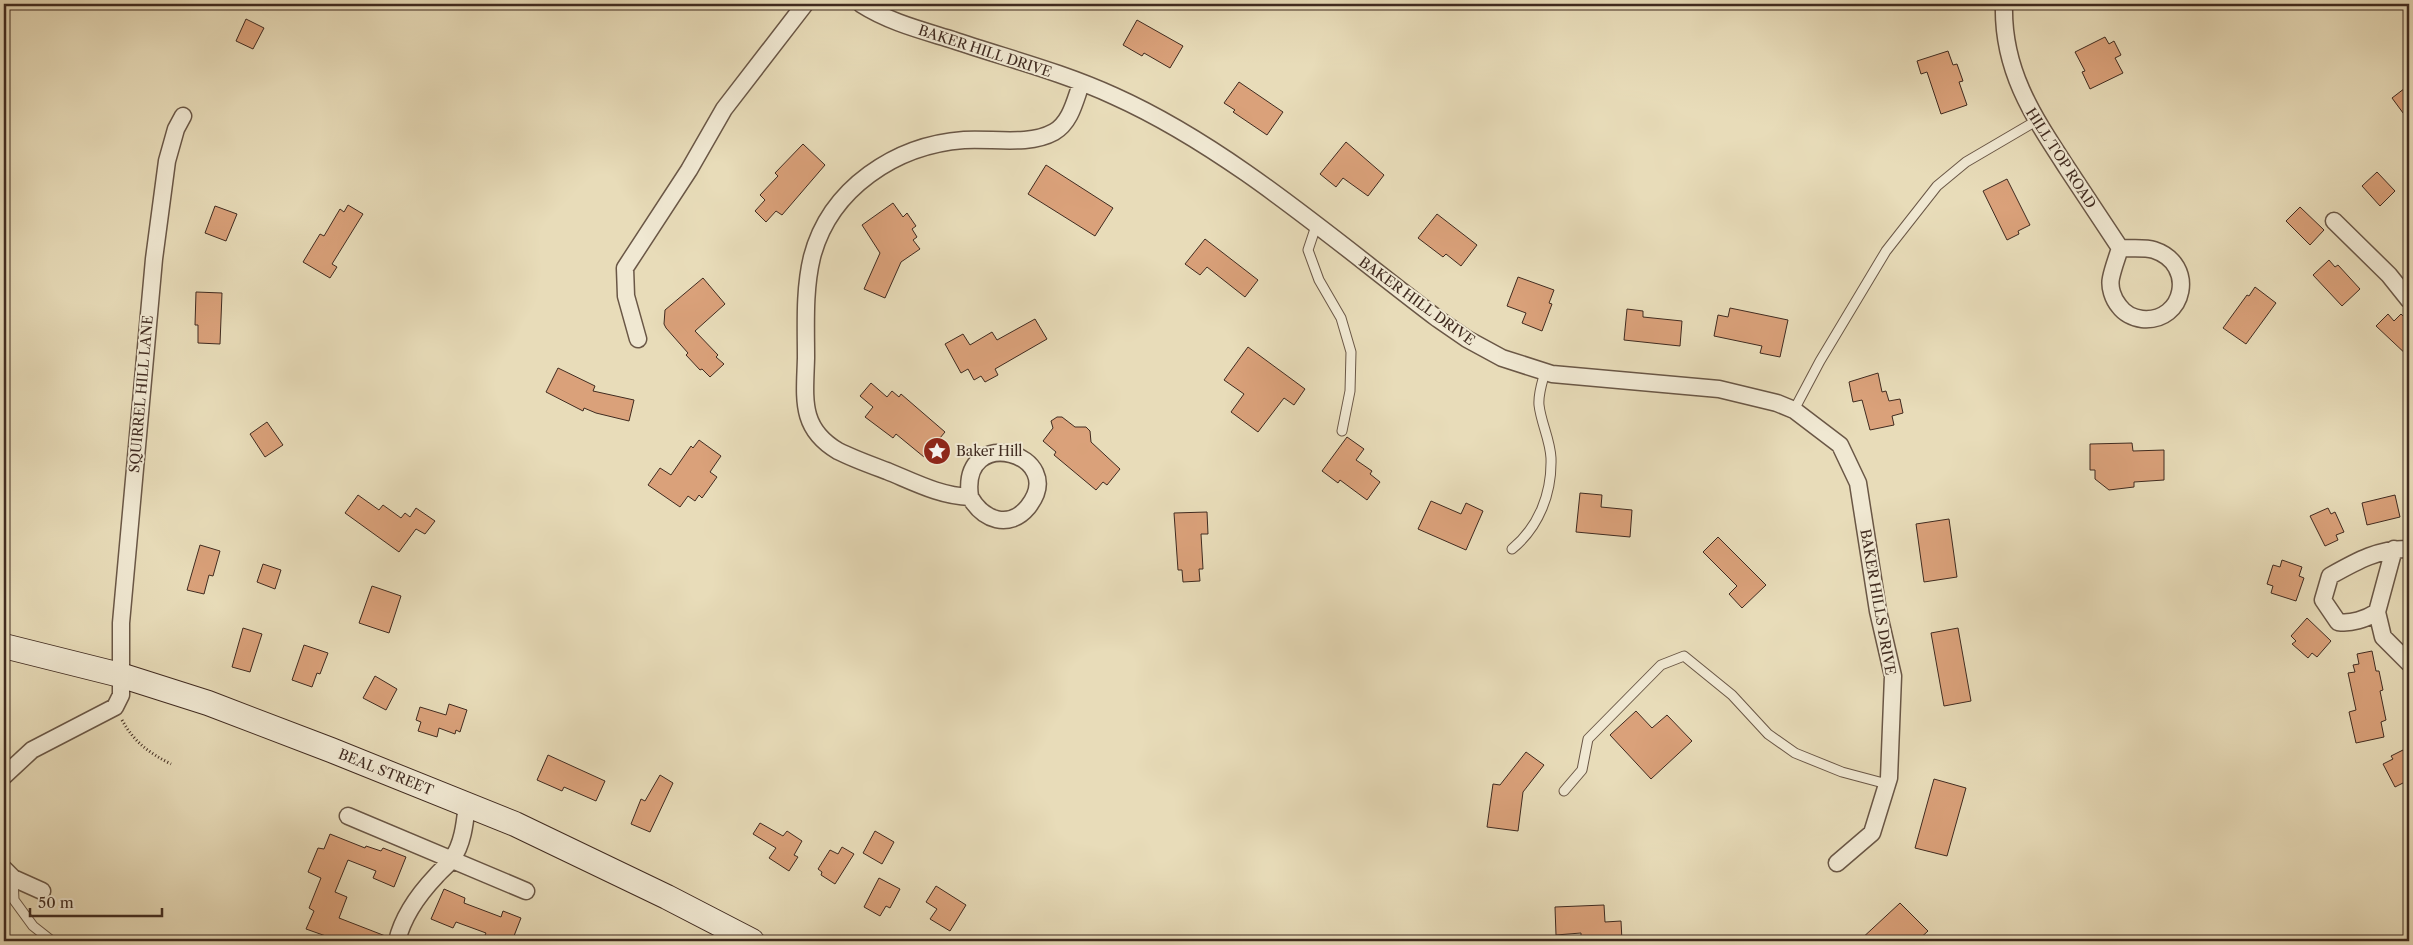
<svg xmlns="http://www.w3.org/2000/svg" width="2413" height="945" viewBox="0 0 2413 945" font-family="'Libre Caslon Text',serif">
	<rect width="100%" height="100%" fill="#e8dcb9"/>
	<filter id="stains"><feTurbulence type="fractalNoise" baseFrequency=".004" numOctaves="4"/><feColorMatrix values="0 0 0 0 .2 0 0 0 0 .09 0 0 0 0 .02 0 0 0 .5 -.17"/></filter>
	<radialGradient id="worn" r=".72"><stop offset=".6" stop-color="#630" stop-opacity="0"/><stop offset="1" stop-color="#630" stop-opacity=".3"/></radialGradient>
	<path fill="#daa17a" stroke="#402b20" d="M246 19 264 28 253 49 236 41Z
		M1137 20 1183 46 1170 68 1144 53 1142 56 1123 45Z
		M2105 37 2109 44 2114 41 2121 55 2115 58 2123 73 2090 89 2082 72 2085 71 2075 52Z
		M1948 51 1953 65 1957 64 1963 81 1959 82 1967 105 1941 114 1927 72 1921 74 1917 61Z
		M1239 82 1283 112 1267 135 1233 112 1235 110 1224 103Z
		M2409 85V121L2392 98Z
		M1346 142 1384 175 1368 196 1343 178 1336 187 1320 174Z
		M803 144 825 165 782 215 776 211 766 222 755 211 765 200 760 195 778 176 775 173Z
		M1046 165 1113 208 1095 236 1028 194Z
		M2377 172 2395 191 2380 206 2362 186Z
		M2007 179 2030 225 2018 231 2019 234 2007 240 1983 191Z
		M893 203 903 217 907 213 916 226 912 229 917 237 913 240 920 249 901 262 885 298 864 289 880 253 862 225Z
		M348 205 363 214 332 264 337 267 330 278 303 262 320 234 324 236 340 209 344 212Z
		M215 206 237 214 226 241 205 233Z
		M2300 207 2324 230 2310 245 2286 221Z
		M1437 214 1477 245 1461 266 1446 254 1443 257 1418 238Z
		M1205 239 1258 280 1245 297 1207 267 1200 275 1185 264Z
		M2329 260 2335 267 2338 265 2360 289 2342 306 2313 275Z
		M1518 277 1554 290 1549 303 1552 304 1542 331 1522 323 1526 313 1507 306Z
		M703 278 725 304 695 331 718 355 716 357 724 364 710 377 702 369 700 370 686 355 688 353 666 328 664 324 665 310Z
		M2255 287 2276 303 2246 344 2223 328 2247 295 2249 296Z
		M196 292 222 293 220 344 198 343V325H195Z
		M1730 308 1788 320 1780 357 1760 353 1762 346 1714 336 1718 315 1728 317Z
		M1627 309 1643 311V317L1682 321 1680 346 1624 340Z
		M2388 314 2394 321 2401 314 2409 322V357L2376 326Z
		M1035 319 1047 339 995 369 998 375 985 382 981 376 974 380 968 369 961 373 945 344 963 334 970 345 992 332 997 340Z
		M1248 347 1305 389 1294 405 1284 398 1258 432 1231 412 1244 394 1224 380Z
		M558 368 595 386 593 391 634 400 629 421 596 413 584 408 583 411 546 392Z
		M1878 373 1882 392 1886 391 1889 401 1900 399 1903 413 1892 416 1894 425 1870 430 1862 400 1853 402 1849 382Z
		M871 383 887 397 892 391 899 397 901 394 945 432 924 457 896 434 893 438 865 417 873 407 860 396Z
		M1057 417H1062L1075 427H1086L1090 431 1091 442 1120 469 1107 485 1103 482 1096 490 1054 455 1056 452 1043 441 1053 428 1051 421Z
		M267 422 283 445 265 457 250 434Z
		M1347 437 1364 449 1356 460 1372 471 1370 474 1380 482 1367 500 1340 480 1338 483 1322 471Z
		M699 440 721 456 710 472 717 477 702 498 699 495 695 501 688 496 680 507 648 485 660 468 671 475 691 446 693 448Z
		M2132 443 2133 451 2164 450V480L2134 482V487L2109 490 2095 479V470H2090V444Z
		M1580 493 1602 495 1601 507 1632 510 1630 537 1576 532Z
		M358 495 379 510 383 505 401 518 405 513 410 517 416 508 435 521 425 534 416 529 399 552 345 513Z
		M2395 495 2400 517 2367 525 2362 503Z
		M1431 501 1461 514 1466 503 1483 511 1466 550 1418 529Z
		M2328 508 2331 514 2335 512 2344 532 2336 535 2338 540 2325 546 2310 516Z
		M1207 512 1208 534H1201L1203 569H1199L1200 581 1183 582 1182 570H1178L1174 513Z
		M1949 519 1957 577 1924 582 1916 524Z
		M1718 537 1766 585 1742 608 1729 594 1737 586 1703 552Z
		M200 545 220 551 213 576 209 575 204 594 187 590Z
		M2282 560 2302 567 2299 576 2304 578 2296 601 2271 593 2273 586 2267 584 2273 565 2280 567Z
		M263 564 281 570 275 589 257 582Z
		M372 586 401 596 389 633 359 623Z
		M2307 618 2331 641 2317 657 2312 653 2308 658 2292 644 2296 641 2291 636Z
		M243 628 262 634 250 672 232 667Z
		M1958 628 1971 701 1944 706 1931 633Z
		M304 645 328 653 320 674 317 673 312 687 292 680Z
		M2372 651 2376 671H2379L2383 690 2380 691 2386 720 2381 722 2384 737 2356 743 2349 712 2356 710 2348 673 2355 672 2353 665 2359 664 2357 654Z
		M375 676 397 689 386 710 363 698Z
		M449 704 467 710 460 732 456 730 455 734 439 728 437 737 418 731 421 722 416 720 420 707 446 715Z
		M1636 711 1652 728 1667 715 1692 741 1651 779 1610 735Z
		M2409 747V780L2395 787 2383 764 2393 759 2391 756Z
		M1526 752 1544 765 1523 792 1518 831 1487 827 1493 784 1500 785Z
		M548 755 605 781 596 801 564 787 562 791 537 780Z
		M660 775 673 783 650 832 631 824 641 799 645 801Z
		M1934 779 1966 788 1947 856 1915 848Z
		M760 823 783 836 787 831 802 841 794 855 798 857 789 871 769 858 776 848 753 834Z
		M875 831 894 842 882 864 863 853Z
		M330 834 365 848 366 846 381 851 383 848 406 857 394 887 373 878 376 871 348 860 335 892 347 897 339 918 388 937 387 941H340L306 929 314 911 309 908 321 878 308 872 318 848 324 849Z
		M842 847 854 854 835 884 821 875 822 872 818 869 830 850 838 854Z
		M879 878 900 889 890 908 886 906 880 916 864 907Z
		M936 886 966 905 950 931 930 919 937 909 926 902Z
		M444 889 465 898 464 903 501 917 503 911 521 918 512 941H482L486 933 456 922 453 928 431 919Z
		M1900 903 1928 931 1917 941H1859Z
		M1604 905 1605 922 1621 921 1622 941H1581V933L1556 935 1555 907Z"/>
	<g fill="none" stroke-linecap="round" stroke-linejoin="round">
		<g stroke="#6a5746" stroke-width="11">
			<path id="lane" d="M1316 226 1308 250 1319 280 1341 318 1351 352 1350 391 1342 431
				M1794 410 1820 361 1886 251 1937 186 1966 162 2036 121
				M1512 549C1539 527 1552 493 1551 458 1550 439 1541 423 1539 405 1538 394 1542 383 1545 372
				M1564 791 1582 770 1588 739 1661 665 1684 656 1732 695 1768 734 1795 753 1842 772 1887 784
				M13 878 14 900 33 926 52 941"/>
		</g>
		<g stroke="#6a5746" stroke-width="19">
			<path id="street" d="M861 4C889 22 921 30 953 40 1006 58 1062 72 1114 96 1230 148 1336 242 1438 319L1467 339 1502 358 1552 374 1719 389 1777 403 1794 410 1840 445 1858 483 1878 611 1893 676 1889 778 1872 833 1837 863
				M2004 4C2002 70 2033 116 2067 168 2085 195 2102 221 2120 248 2117 258 2113 268 2111 278 2109 287 2113 299 2119 306 2124 313 2133 318 2142 319 2185 323 2197 264 2154 250 2145 247 2130 249 2120 248
				M2334 221 2389 275 2409 300
				M638 339 626 296 625 268 689 170 724 109 805 4
				M970 497C959 422 1070 454 1028 507 1009 530 983 520 970 497 940 496 914 482 887 471 871 465 854 459 838 451 799 428 805 398 806 358 806 325 804 290 812 257 830 188 896 145 964 140 992 138 1029 146 1054 132 1071 122 1075 100 1081 84
				M2409 549C2379 548 2355 562 2330 576L2323 600 2338 622C2351 624 2366 619 2377 612L2383 637 2409 663
				M2377 612 2394 549
				M4 776 32 750 115 707 121 695V623L154 259 167 161 176 129 183 116
				M348 816 526 891
				M4 869 13 878 42 891
				M397 941C403 916 418 895 436 876 441 870 448 865 452 859 463 844 465 822 467 804"/>
		</g>
		<g stroke="#402b20" stroke-width="26">
			<path id="secondary" d="M4 646 120 675 208 703 331 750 515 824 667 897 752 941"/>
		</g>
		<path stroke="#402b20" stroke-width="3" stroke-dasharray="1 2.5" stroke-linecap="butt" d="M122 720C134 742 149 753 171 764
			M637 937 652 941"/>
		<use href="#lane" stroke="#f0e8d2" stroke-width="9"/>
		<use href="#street" stroke="#f0e8d2" stroke-width="16"/>
		<use href="#secondary" stroke="#f0e8d2" stroke-width="24"/>
	</g>
	<defs>
		<g id="sight-disc" transform="scale(1.4375)"><circle r="9.5" fill="#8f2418" stroke="#f0e8d2"/><path d="M0-6L1.8-2.2L6-1.7L2.9 1.2L3.7 5.4L0 3.3L-3.7 5.4L-2.9 1.2L-6-1.7L-1.8-2.2Z" fill="#fff"/></g>
	</defs>
	<g fill-rule="evenodd">
		<use href="#sight-disc" x="937" y="451"/>
	</g>
	<g text-anchor="middle" stroke-width="4" stroke-linejoin="round" paint-order="stroke">
		<g font-size="14" fill="#402b20" stroke="#f0e8d2">
			<text transform="translate(985 51) rotate(18)" y="5">BAKER HILL DRIVE</text>
			<text transform="translate(2061 158) rotate(57)" y="5">HILL TOP ROAD</text>
			<text transform="translate(1417 301) rotate(36)" y="5">BAKER HILL DRIVE</text>
			<text transform="translate(141 394) rotate(-85)" y="5">SQUIRREL HILL LANE</text>
			<text transform="translate(1878 602) rotate(80)" y="5">BAKER HILLS DRIVE</text>
			<text transform="translate(386 772) rotate(22)" y="5">BEAL STREET</text>
		</g>
		<g font-size="14" fill="#402b20" stroke="#f0e8d2" text-anchor="start">
			<text x="956" y="456">Baker Hill</text>
		</g>
	</g>
	<rect width="2413" height="945" fill="none" stroke="#e8dcb9" stroke-width="20"/>
	<rect x="5" y="5" width="2403" height="935" fill="none" stroke="#402b20" stroke-width="2.5"/>
	<rect x="10" y="10" width="2393" height="925" fill="none" stroke="#402b20"/>
	<path d="M30 908v8h132v-8" fill="none" stroke="#402b20" stroke-width="2.5"/>
	<text x="38" y="908" font-size="15" fill="#402b20" stroke="#f0e8d2" stroke-width="4" paint-order="stroke">50 m</text>
	<rect width="100%" height="100%" filter="url(#stains)"/>
	<rect width="100%" height="100%" fill="url(#worn)"/>
</svg>
